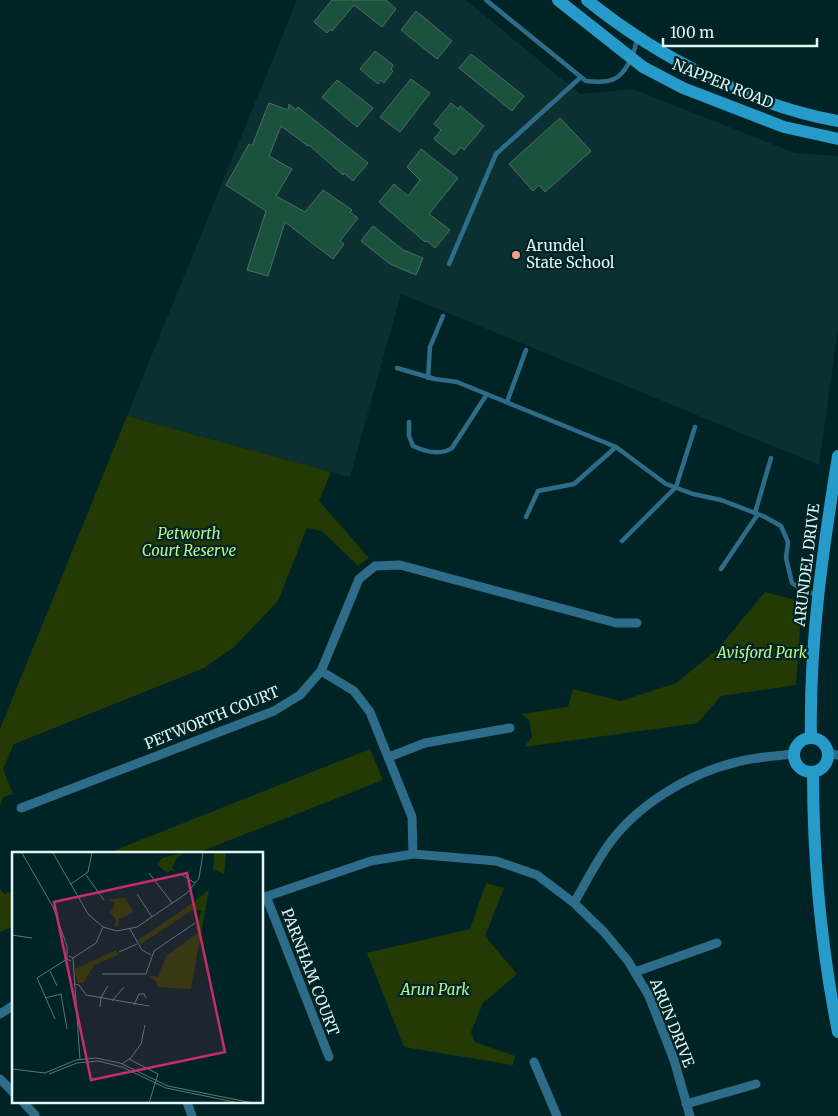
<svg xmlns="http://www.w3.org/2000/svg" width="838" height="1116" viewBox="0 0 838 1116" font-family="Merriweather,serif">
	<rect width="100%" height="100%" fill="#002425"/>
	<path fill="#0b3031" d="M297 0H466L580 94 633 89 795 153 838 156V328L819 465 401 294 350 477 127 416Z"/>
	<path fill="#233a04" d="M127 416 331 472 319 501 369 558 358 566 322 531 307 528 278 601 233 648 204 668 14 744 3 769 13 794 3 797 0 806V729Z
		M765 592 802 602 796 685 721 696 698 723 524 747 532 737 529 720 521 714 568 707 573 689 621 701 676 683 717 650Z
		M370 749 383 780 197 853H108Z
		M486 883 504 888 485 936 517 974 483 1003 471 1032 475 1042 515 1056 513 1065 404 1047 367 953 470 929Z
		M0 889 5 894 14 891V926L0 932Z"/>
	<path fill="#1a523d" stroke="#516e60" d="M332 0H386L396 9 382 27 354 5 332 31 331 29 327 33 314 22Z
		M416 11 452 41 437 59 401 30Z
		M375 51 393 65 391 69 393 71 384 83 381 80 378 84 360 69Z
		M471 54 524 96 512 111 459 68Z
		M411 79 430 93 400 132 380 117Z
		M337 80 373 108 357 127 322 97Z
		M269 103 288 110 289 104 296 110 298 107 368 163 353 181 344 173 343 175 309 145 308 146 281 126 269 156 292 169 276 196 305 212 323 190 352 210 350 212 358 218 340 241 344 244 333 259 285 222 268 276 247 270 266 211 226 185 249 144 252 146Z
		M451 103 458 109 460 106 484 126 464 150 461 147 454 155 434 139 441 130 434 124Z
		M560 118 591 151 545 192 539 185 533 191 509 164Z
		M421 149 458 178 429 214 450 230 435 248 427 241 425 242 379 202 394 184 408 196 420 180 407 167Z
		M373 226 403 250 423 258 416 275 390 264 361 241Z"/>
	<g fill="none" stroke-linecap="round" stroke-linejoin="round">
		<path stroke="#2d6d8a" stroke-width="4.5" d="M486 0 586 81C595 82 606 83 614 79 627 73 635 52 637 38
			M449 264 496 154 581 77
			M397 368 435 379 457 382 616 447 666 484 693 494 721 500 763 516 781 526 788 542 786 558 792 583 805 592 817 594
			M428 378 430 347 443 316
			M507 402 526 350
			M409 422V436L413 446C426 452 440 456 452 448L487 394
			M755 513 771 458
			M526 517 538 491 574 484 616 447
			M622 541 676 487 695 427
			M721 569 758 514"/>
		<path stroke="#2d6d8a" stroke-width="9" d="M321 671 354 691 370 712 412 817 413 854
			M828 754 838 755
			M389 757 425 743 510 728
			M21 808 274 711 300 695 321 671 359 579 375 566 400 565 616 623H637
			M266 896 329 1057
			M262 898 371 861 413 854 496 861 537 875 574 903 604 932 628 961 649 996 674 1060 690 1116
			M574 903C585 884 595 864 607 847 635 806 689 773 737 762 755 757 775 756 794 754
			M635 972 717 943
			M0 1014 14 1005
			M534 1062 557 1116
			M0 1079 14 1093
			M23 1102 35 1115
			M187 1102 192 1116
			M686 1104 756 1084"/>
		<path stroke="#269ac9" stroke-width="12" d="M558 0 643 67 683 88 784 127 838 139
			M587 0C655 55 751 106 838 121
			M794 755a17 17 0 1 1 34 0a17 17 0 1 1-34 0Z
			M811 738C809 644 823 549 838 456
			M813 772C813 859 821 947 838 1032"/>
	</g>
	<circle fill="#f59d8e" stroke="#002425" stroke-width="2" cx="516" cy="255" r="5"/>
	<g text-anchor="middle" stroke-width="4.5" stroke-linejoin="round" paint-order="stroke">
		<g font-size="15" fill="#e2f6f6" stroke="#002425">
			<text transform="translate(723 84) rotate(22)" y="5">NAPPER ROAD</text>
			<text transform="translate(807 565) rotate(-83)" y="5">ARUNDEL DRIVE</text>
			<text transform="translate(212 718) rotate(-22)" y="5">PETWORTH COURT</text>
			<text transform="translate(310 972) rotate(69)" y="5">PARNHAM COURT</text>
			<text transform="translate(672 1023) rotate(68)" y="5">ARUN DRIVE</text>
		</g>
		<g font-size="15" fill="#e2f6f6" stroke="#002425" text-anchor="start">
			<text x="526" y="251">Arundel<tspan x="526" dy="17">State School</tspan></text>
		</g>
		<g font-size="15" font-style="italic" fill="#bef389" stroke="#002425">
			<text x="189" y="539">Petworth<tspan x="189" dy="17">Court Reserve</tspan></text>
			<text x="762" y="658">Avisford Park</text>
			<text x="435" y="995">Arun Park</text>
		</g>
	</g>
	<g transform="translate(12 852)">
		<rect width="251" height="251" fill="#002425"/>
		<path d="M171 1 164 7 160 16 166 21 159 18 155 21 145 12 150 6ZM202 1H214L212 22 201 17ZM197 37 179 137 145 135V130L136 123 146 125 154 104 186 81 184 73 190 59 182 57 129 92 126 88 185 48ZM113 46 122 60 107 67 106 75H103L104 67 98 61 103 51 95 47ZM104 98 106 103 82 113 71 131H65L63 117Z" fill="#233a04"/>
		<path fill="none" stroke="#5a7879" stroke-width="1" d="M10 1 41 55 55 94V107L59 109M41 1 76 62 91 75 105 79 125 75 175 41 187 26 191 1M137 21 160 51M74 23 92 48M170 23 183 31M59 32 76 20 80 1M125 42 140 65M118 77 130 98 139 103M0 83 20 86M107 100 125 92M57 104 61 106 68 208M61 106 84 91 91 75M38 119 45 134M90 122H134L142 99 183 71M62 132 67 133 74 143 137 154M33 146 49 142 55 177M100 149 112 135M122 153 127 142H132L134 146M88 155 89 145 96 134M43 167 25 126 55 107M118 207 129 192 133 173M110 212 117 207 146 222 137 251M0 217 33 221 64 208 84 206 108 211 156 234 241 251M37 222 65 211 86 209 110 215 154 236 227 251"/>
		<path fill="#c52e6a" fill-opacity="0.15" stroke="#c52e6a" stroke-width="2.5" d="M175 21 213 200 79 228 42 50Z"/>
		<rect width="251" height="251" fill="none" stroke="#e2f6f6" stroke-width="2.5"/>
	</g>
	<path d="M663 38v8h154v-8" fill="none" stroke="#e2f6f6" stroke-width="2.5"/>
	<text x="670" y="38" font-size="15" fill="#e2f6f6" stroke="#002425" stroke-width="4" paint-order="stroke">100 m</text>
</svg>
